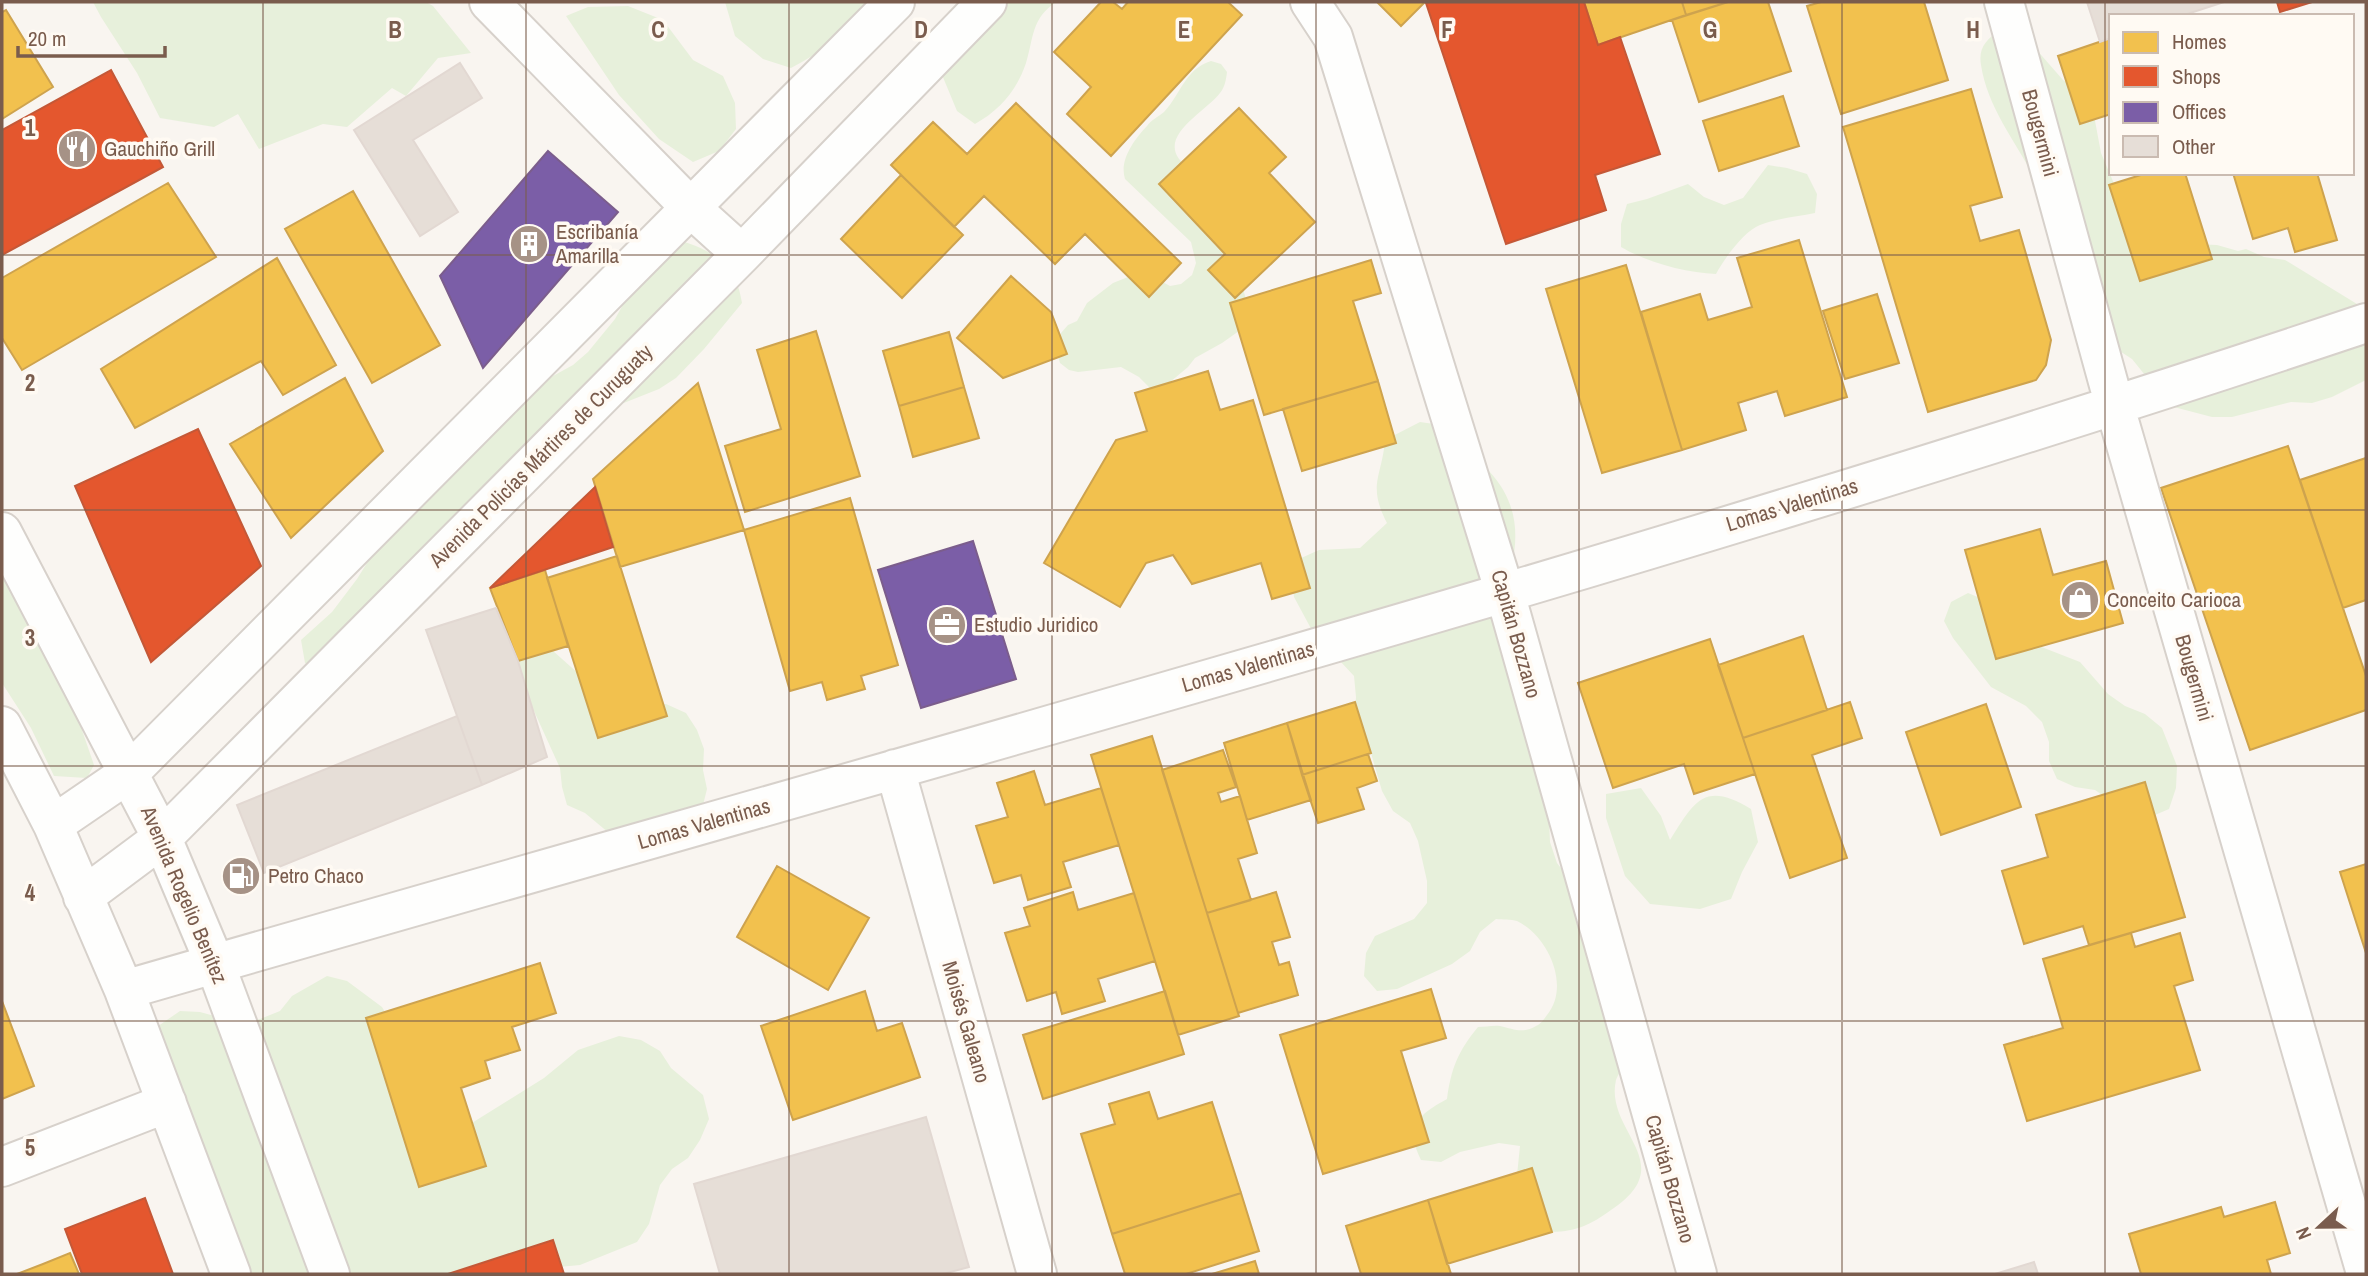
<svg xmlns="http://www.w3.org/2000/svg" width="2368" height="1276" viewBox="0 0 2368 1276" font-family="'Archivo Narrow',sans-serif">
	<rect width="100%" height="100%" fill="#f9f5f0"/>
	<path fill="#e7f0db" d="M93 2H426L433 6 471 53 438 58 406 96 392 88 347 127 323 124 259 149 238 114 214 127 160 118 137 73 101 17Z
		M725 2H876C849 28 825 51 791 68L763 59 735 36Z
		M986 2H1056C1031 19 1034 37 1026 63 1017 90 1000 110 975 124L957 111 940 70Z
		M628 6 663 20 693 60 723 76 735 103 736 129 719 151 693 162 659 139 619 95 566 16 588 7Z
		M1999 30 2035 48 2063 80 2081 92 2093 110 2101 153 2118 193 2195 244 2217 245 2238 251 2246 249 2264 257 2285 260 2357 304 2366 316V380L2332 397 2312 403 2291 402 2232 417H2212L2170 406 2132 359 2115 348C2088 291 2063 233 2034 177 2015 141 1987 106 1981 65 1978 47 1987 40 1999 30Z
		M1211 61 1221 64 1227 72C1226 80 1225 87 1220 93 1204 114 1148 140 1190 169L1241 282 1250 313 1239 331 1222 343 1195 358 1188 367 1163 388 1153 391 1139 377 1121 367 1078 372 1069 370 1060 363 1057 353V343L1061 333 1068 325 1077 321 1087 303 1113 283 1143 271 1170 286 1181 284 1192 275 1196 263 1191 242 1125 179C1119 160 1134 140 1147 126 1151 120 1158 117 1164 112 1181 94 1185 69 1211 61Z
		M1768 165 1787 168 1807 174 1817 194 1815 213C1797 217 1777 218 1760 225 1744 231 1724 259 1716 274 1686 273 1646 262 1621 247V224L1627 204 1647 199 1688 184 1704 197 1724 205 1743 198Z
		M672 238C709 249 736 261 742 303L704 349 676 378 659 389 596 414 322 675 305 663 301 640 332 612 357 579 382 539 492 435 537 388 553 376 573 365 588 352 615 319 635 283Z
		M1420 422 1441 425C1450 436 1459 449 1470 458 1476 463 1483 466 1489 471 1516 500 1520 532 1511 569L1525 736 1549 819 1550 842 1557 863 1570 880 1628 1062C1624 1067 1618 1074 1616 1080 1604 1132 1682 1163 1611 1210 1590 1225 1578 1231 1552 1232L1516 1185 1520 1146 1499 1143 1460 1152 1441 1162 1421 1160C1405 1127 1416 1116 1447 1099 1451 1069 1458 1051 1478 1027 1485 1027 1493 1025 1500 1026 1514 1029 1522 1034 1536 1026 1541 1024 1544 1019 1547 1015 1571 986 1548 936 1517 921 1511 919 1502 920 1496 919L1480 932 1470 951 1452 964 1397 989 1377 991 1364 976 1366 953 1375 936 1414 919 1427 903V881L1418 841 1410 823 1393 811 1382 791 1371 753 1355 716 1356 697 1354 676 1340 661 1322 649 1294 597 1291 577 1299 559 1319 550 1360 548 1387 523C1367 485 1382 477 1385 440Z
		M2 568 72 701 94 765 87 778 54 776 31 728 2 683Z
		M1968 593 1990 602 2039 646 2080 662 2108 694 2125 706 2145 714 2162 728 2177 766 2176 788 2169 809 2148 818 2111 801 2095 790 2075 787 2057 779 2049 761V742L2042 722 2026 706 1991 687 1953 638 1944 621 1951 602Z
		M543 642 589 683 647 708 666 704 686 713 697 730 704 749 703 770 707 789 702 809 615 838 585 813 567 805 562 787 560 768 534 711 522 697 511 658 523 643Z
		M1641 788 1661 816 1670 840C1694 802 1704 780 1751 809L1758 842 1742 872 1731 899 1700 909 1650 904 1625 876 1606 818V794Z
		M327 976 347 981 382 1007 394 1027 467 1126 544 1078 578 1050 619 1036 641 1040 660 1051 671 1068 703 1095 709 1119 700 1140 688 1158 672 1169 660 1185 649 1224 637 1242 580 1265 538 1269H516L503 1274H234L148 1033 180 1011 200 1012 240 1023 260 1019 280 1011 292 996Z"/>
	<path fill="#f2c14e" stroke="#cea34e" stroke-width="2" d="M1101 2H1113L1122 9 1128 2H1228L1242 15 1111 156 1067 114 1091 87 1054 52Z
		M1377 2H1425L1401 26Z
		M1584 2H1682L1686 15 1598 45Z
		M1682 2H1728L1686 15Z
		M1728 2H1768L1791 71 1699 102 1672 20Z
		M1821 2H1924L1948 80 1841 114 1807 6Z
		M6 10 53 87 2 119V12Z
		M2111 38V114L2080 124 2058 56Z
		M1971 89 2002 197 1970 206 1980 241 2019 230 2051 340 2046 365 2036 380 1928 412 1843 127Z
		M1783 96 1799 146 1719 171 1703 121Z
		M1016 103 1181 263 1149 297 1085 234 1055 264 984 196 954 227 891 165 933 122 967 154Z
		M1239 108 1286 157 1269 173 1315 222 1235 298 1208 270 1225 254 1159 184Z
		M2147 173H2185L2212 259 2140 281 2109 185Z
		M2233 173H2317L2337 240 2295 252 2288 228 2253 239Z
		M901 175 963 235 902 298 841 239Z
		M168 183 216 257 22 370 2 338V278Z
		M353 191 440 345 372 383 285 229Z
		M1799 240 1847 397 1785 416 1777 391 1738 403 1746 430 1682 450 1641 312 1700 294 1708 320 1752 307 1737 258Z
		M277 258 336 365 283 395 261 361 135 428 101 369Z
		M1371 260 1381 293 1353 301 1378 381 1264 415 1230 303Z
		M1626 265 1682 450 1602 473 1546 289Z
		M1011 276 1051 312 1067 354 1003 378 957 338Z
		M1877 294 1899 363 1845 379 1823 311Z
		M816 331 860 476 745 512 725 446 781 429 757 350Z
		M949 332 964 387 899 406 883 351Z
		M1208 371 1220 410 1253 400 1310 588 1272 599 1261 563 1192 584 1173 555 1146 563 1120 607 1044 563 1116 440 1147 431 1135 393Z
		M345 378 383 451 291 538 230 444Z
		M1378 381 1396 443 1302 471 1283 409Z
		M698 383 744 530 620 567 593 479Z
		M964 387 979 438 913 457 899 406Z
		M2288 446 2366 676V710L2250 750 2161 488Z
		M2366 458V600L2343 608 2300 480Z
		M850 498 898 665 861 676 865 689 827 700 822 682 790 691 744 530Z
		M2040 529 2053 575 2106 561 2123 623 1996 659 1965 550Z
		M617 556 667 716 598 738 547 578Z
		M545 570 568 646 518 661 490 588Z
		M1803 636 1827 710 1743 738 1718 665Z
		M1710 639 1755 774 1694 794 1684 764 1613 788 1578 683Z
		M1355 702 1371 753 1302 775 1287 723Z
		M1850 702 1862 738 1812 755 1847 858 1790 878 1743 738Z
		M1986 704 2021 807 1941 835 1906 732Z
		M1287 723 1311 800 1247 820 1224 743Z
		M1152 736 1238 1013 1239 1016 1178 1035 1091 755Z
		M1223 750 1236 787 1218 793 1221 802 1240 796 1257 853 1238 859 1251 900 1207 913 1162 770Z
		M1368 754 1377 781 1357 788 1364 809 1318 823 1302 775Z
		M1034 771 1045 805 1101 788 1119 845 1063 862 1071 887 1028 900 1021 875 994 883 976 826 1008 817 997 783Z
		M2145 782 2185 917 2089 945 2083 926 2024 944 2002 871 2048 857 2036 815Z
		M2366 864V953L2340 872Z
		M777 866 869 918 828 990 737 937Z
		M1073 892 1078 910 1134 893 1155 961 1098 979 1105 1001 1062 1014 1056 992 1027 1001 1005 933 1030 926 1024 908Z
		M1276 892 1290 937 1272 942 1279 965 1289 962 1298 995 1238 1013 1207 913Z
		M2131 933 2135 947 2180 933 2193 980 2174 986 2200 1070 2027 1121 2004 1045 2063 1028 2043 959Z
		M540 963 556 1013 512 1027 520 1050 485 1061 490 1078 461 1088 486 1166 419 1187 366 1018Z
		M1431 989 1446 1038 1401 1051 1429 1142 1323 1174 1280 1035Z
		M865 991 877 1031 902 1023 920 1077 793 1120 761 1026Z
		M1165 991 1184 1054 1043 1099 1023 1035Z
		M2 1001 34 1086 2 1099Z
		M1149 1092 1158 1119 1212 1102 1241 1193 1112 1234 1081 1134 1115 1124 1109 1104Z
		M1532 1168 1552 1232 1447 1264 1428 1200Z
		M1241 1193 1259 1251 1186 1274H1125L1112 1234Z
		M1428 1200 1451 1274H1361L1346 1226Z
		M2275 1202 2290 1253 2267 1260 2271 1274H2141L2129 1234 2221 1207 2224 1217Z
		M70 1253 79 1274H17L43 1264Z
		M1255 1261 1259 1274H1212Z"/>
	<path fill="#e4572e" stroke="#c45837" stroke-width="2" d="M1430 2H1584L1598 45 1620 37 1660 154 1595 175 1606 210 1506 244 1426 3Z
		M2277 2H2312L2280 12Z
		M111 70 163 167 2 255V130Z
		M198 429 261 566 151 662 75 486Z
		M595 487 613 547 490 588Z
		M145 1198 173 1274H82L65 1229Z
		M553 1240 564 1274H448Z"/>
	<path fill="#7b5ea7" stroke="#7b5d8c" stroke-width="2" d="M548 151 618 212 483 368 440 276Z
		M973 541 1016 679 921 708 878 570Z"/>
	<path fill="#e6ded7" stroke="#e2d8d2" stroke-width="2" d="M2087 2H2224L2181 16H2111V38L2100 42Z
		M460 63 482 98 413 140 458 212 420 236 354 130Z
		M496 608 518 661 547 757 482 785 426 630Z
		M457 716 482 785 264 873 237 805Z
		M926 1117 969 1267 943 1274H720L694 1184Z
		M2034 1262 2038 1274H1995Z"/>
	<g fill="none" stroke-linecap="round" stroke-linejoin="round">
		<g stroke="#d7d1cb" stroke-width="42">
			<path id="minor" d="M489 2 691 208 742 254
				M1310 2 1333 37 1505 593 1697 1274
				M2004 2 2115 407 2366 1273
				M2 532 162 838 215 964 330 1274
				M2 726 53 825 124 990 231 1274
				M895 769 1037 1274
				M53 825 129 773 895 2
				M83 897 162 838 742 254 987 2
				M124 990C873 773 1627 570 2366 323
				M2 1167 167 1103"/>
		</g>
		<use href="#minor" stroke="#fefefd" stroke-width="38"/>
	</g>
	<path fill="none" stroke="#7a5c4d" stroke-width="2" stroke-opacity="0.55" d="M263 2V1274M526 2V1274M789 2V1274M1052 2V1274M1316 2V1274M1579 2V1274M1842 2V1274M2105 2V1274M2 255H2366M2 510H2366M2 766H2366M2 1021H2366"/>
	<defs>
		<g id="restaurant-disc" transform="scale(2.0125)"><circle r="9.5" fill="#a69286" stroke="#fffaf3"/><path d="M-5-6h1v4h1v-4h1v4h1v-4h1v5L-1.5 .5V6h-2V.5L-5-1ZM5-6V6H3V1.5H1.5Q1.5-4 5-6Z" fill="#fff"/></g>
		<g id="building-disc" transform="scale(2.0125)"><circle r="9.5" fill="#a69286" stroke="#fffaf3"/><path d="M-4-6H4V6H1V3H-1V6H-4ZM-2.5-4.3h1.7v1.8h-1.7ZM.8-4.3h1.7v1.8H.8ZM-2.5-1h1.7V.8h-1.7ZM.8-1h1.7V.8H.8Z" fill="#fff"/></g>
		<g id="shop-disc" transform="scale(2.0125)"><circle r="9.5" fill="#a69286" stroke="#fffaf3"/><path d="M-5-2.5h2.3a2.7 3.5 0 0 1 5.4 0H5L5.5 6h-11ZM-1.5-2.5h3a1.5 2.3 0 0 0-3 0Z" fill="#fff"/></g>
		<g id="office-disc" transform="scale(2.0125)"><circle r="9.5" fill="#a69286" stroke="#fffaf3"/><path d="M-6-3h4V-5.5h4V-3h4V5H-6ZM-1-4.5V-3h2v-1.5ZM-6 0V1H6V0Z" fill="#fff"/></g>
		<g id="fuel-disc" transform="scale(2.0125)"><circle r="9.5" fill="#a69286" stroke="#fffaf3"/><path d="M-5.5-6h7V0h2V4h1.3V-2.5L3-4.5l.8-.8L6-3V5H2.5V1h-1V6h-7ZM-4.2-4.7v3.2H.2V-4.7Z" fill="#fff"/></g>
	</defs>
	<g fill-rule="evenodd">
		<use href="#restaurant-disc" x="77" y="149"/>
		<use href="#building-disc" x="529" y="244"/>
		<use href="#shop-disc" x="2080" y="600"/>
		<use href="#office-disc" x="947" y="625"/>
		<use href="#fuel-disc" x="241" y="876"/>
	</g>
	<g text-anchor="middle" stroke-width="7" stroke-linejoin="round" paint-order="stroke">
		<g font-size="21" fill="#7a5c4d" stroke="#fffaf3">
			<text transform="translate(2040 133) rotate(75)" y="7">Bougermini</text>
			<text transform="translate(541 456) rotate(-45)" y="7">Avenida Policías Mártires de Curuguaty</text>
			<text transform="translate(1792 505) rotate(-17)" y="7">Lomas Valentinas</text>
			<text transform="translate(1516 634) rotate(74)" y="7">Capitán Bozzano</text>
			<text transform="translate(1248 667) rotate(-16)" y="7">Lomas Valentinas</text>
			<text transform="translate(2194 678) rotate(74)" y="7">Bougermini</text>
			<text transform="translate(704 824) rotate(-16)" y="7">Lomas Valentinas</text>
			<text transform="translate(184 895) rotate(67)" y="7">Avenida Rogelio Benítez</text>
			<text transform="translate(966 1022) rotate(74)" y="7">Moisés Galeano</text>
			<text transform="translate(1670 1179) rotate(74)" y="7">Capitán Bozzano</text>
		</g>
		<g font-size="21" fill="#7a5c4d" stroke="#fffaf3" text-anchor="start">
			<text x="104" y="156">Gauchiño Grill</text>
			<text x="556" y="239">Escribanía<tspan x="556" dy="24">Amarilla</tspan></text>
			<text x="2107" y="607">Conceito Carioca</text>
			<text x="974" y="632">Estudio Juridico</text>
			<text x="268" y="883">Petro Chaco</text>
		</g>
	</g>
	<g font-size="23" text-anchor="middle" font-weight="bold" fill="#7a5c4d" stroke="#fffaf3" stroke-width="7" stroke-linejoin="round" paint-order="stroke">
		<text x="395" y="38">B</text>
		<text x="658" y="38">C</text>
		<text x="921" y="38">D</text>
		<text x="1184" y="38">E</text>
		<text x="1447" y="38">F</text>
		<text x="1710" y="38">G</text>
		<text x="1973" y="38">H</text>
		<text x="30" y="136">1</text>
		<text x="30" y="391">2</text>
		<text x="30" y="646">3</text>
		<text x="30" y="901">4</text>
		<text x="30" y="1156">5</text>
	</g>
	<rect width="2368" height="1276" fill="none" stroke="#7a5c4d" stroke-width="7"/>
	<rect x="2109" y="14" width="245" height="161" fill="#fffaf3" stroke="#cabbb1" stroke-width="2"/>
	<rect x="2123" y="32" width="35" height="21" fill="#f2c14e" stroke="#cabbb1" stroke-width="2"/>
	<text x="2172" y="49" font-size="21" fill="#7a5c4d">Homes</text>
	<rect x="2123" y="66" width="35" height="21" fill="#e4572e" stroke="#cabbb1" stroke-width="2"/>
	<text x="2172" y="84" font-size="21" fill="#7a5c4d">Shops</text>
	<rect x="2123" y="102" width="35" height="21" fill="#7b5ea7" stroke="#cabbb1" stroke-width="2"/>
	<text x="2172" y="119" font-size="21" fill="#7a5c4d">Offices</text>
	<rect x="2123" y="136" width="35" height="21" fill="#e6ded7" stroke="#cabbb1" stroke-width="2"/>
	<text x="2172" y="154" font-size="21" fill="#7a5c4d">Other</text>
	<g transform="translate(2319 1227) rotate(248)" stroke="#fffaf3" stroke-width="5" paint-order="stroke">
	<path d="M0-5L12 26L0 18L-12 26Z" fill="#7a5c4d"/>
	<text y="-10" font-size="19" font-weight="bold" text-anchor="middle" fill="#7a5c4d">N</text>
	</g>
	<path d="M18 46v10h147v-10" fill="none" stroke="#7a5c4d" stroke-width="3.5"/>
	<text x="28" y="46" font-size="21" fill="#7a5c4d" stroke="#fffaf3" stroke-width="5" paint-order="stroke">20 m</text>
</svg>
